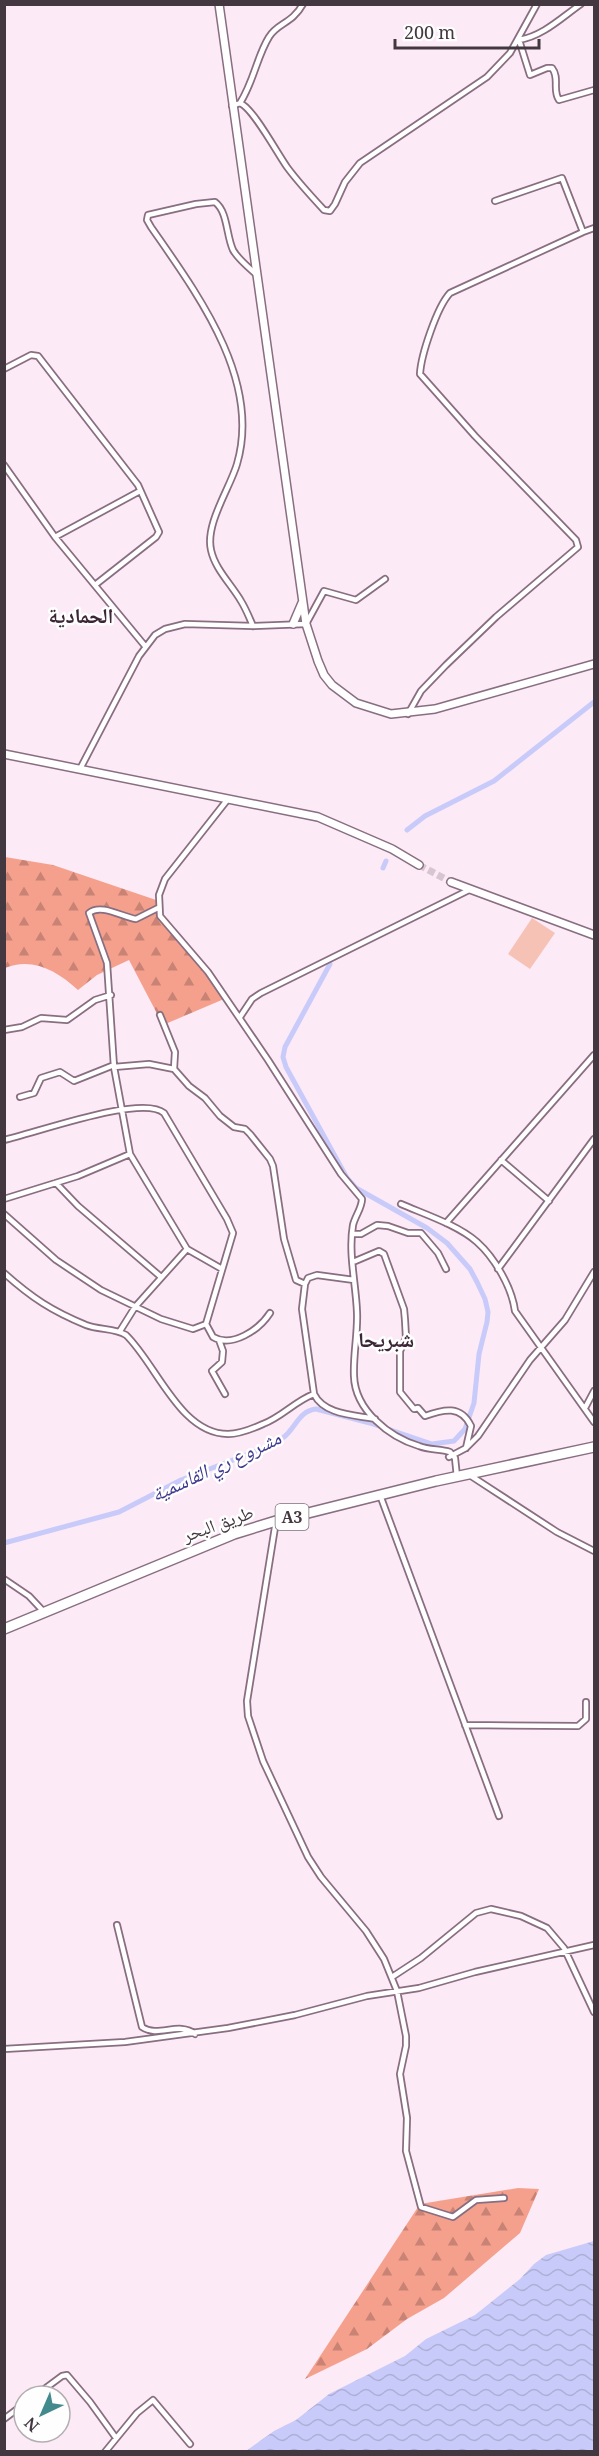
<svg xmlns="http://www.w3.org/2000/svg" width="599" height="2456" viewBox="0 0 599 2456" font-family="Georgia,'Noto Naskh Arabic',serif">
	<defs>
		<pattern id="forest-firs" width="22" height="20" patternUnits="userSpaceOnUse" patternTransform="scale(1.5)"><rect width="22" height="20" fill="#f5a08d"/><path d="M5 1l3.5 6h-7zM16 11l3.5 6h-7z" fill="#c88375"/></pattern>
		<pattern id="water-waves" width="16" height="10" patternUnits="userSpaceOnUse" patternTransform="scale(1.5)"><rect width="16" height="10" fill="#c8cbf9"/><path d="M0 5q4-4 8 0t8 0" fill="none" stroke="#adafd6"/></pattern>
	</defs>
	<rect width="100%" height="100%" fill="#fceaf6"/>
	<path fill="url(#forest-firs)" d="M5 857 53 865 159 901 160 916 193 955 224 999 163 1025 129 960 97 975 78 990C57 971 33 957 5 968Z
		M518 2188 539 2189 520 2233 444 2298 407 2319 367 2349 305 2379 420 2204Z"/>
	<path fill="#f7c2b6" d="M532 918 555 933 530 969 508 954Z"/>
	<path fill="url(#water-waves)" d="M594 2241V2451H246L274 2431 296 2420 329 2394 405 2356 426 2339 475 2315 520 2279 534 2264 546 2255Z"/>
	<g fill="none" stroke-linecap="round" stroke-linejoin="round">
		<path stroke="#c8cbf9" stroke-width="5" d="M407 830 425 816 494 781 594 702
			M383 868 386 861
			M4 1543 119 1512 181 1480 272 1445C276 1442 281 1440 284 1437 296 1427 299 1411 316 1409L370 1423 432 1444 454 1441 465 1429 474 1403 479 1354 487 1322 488 1312 485 1299 477 1282 470 1269 447 1243 427 1228 356 1188 347 1178 286 1067 283 1057 285 1047 330 964"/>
		<path stroke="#d7c6d2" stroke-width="7" stroke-dasharray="7 3.5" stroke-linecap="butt" d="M419 865 451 882"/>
		<g stroke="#886e80" stroke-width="8">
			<path id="street" d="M581 4C561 18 543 36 519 40L530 75 547 68H552C560 78 552 90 559 100L594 90
				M240 103C254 81 257 56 269 37 277 23 292 24 303 4
				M232 106 240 103C253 108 277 153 287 167 298 182 311 196 324 210L330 211 335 204 345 182 360 163 487 77 510 53 537 4
				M583 232 594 228
				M4 369 31 355 38 356 138 485 159 532 156 537 95 585
				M4 465 55 537 145 646
				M55 537 140 491
				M253 626C249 617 246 609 241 601 231 584 215 569 211 550 205 524 230 488 237 464 262 379 196 292 151 227L147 220 148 215 196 204 215 202C228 212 226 235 233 250 238 259 248 267 256 274
				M408 714 421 691 446 665 496 617 578 547 576 540 475 436 420 374C421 355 437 307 450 293L583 232 562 178 495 201
				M80 769 139 656 155 635 165 629 185 624 253 626 306 624 324 591 356 600 385 579
				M228 799 165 879 159 895 160 916 208 972 268 1060 341 1174 362 1199C362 1208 355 1216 353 1225 348 1253 356 1284 357 1312 358 1333 353 1355 354 1376 355 1410 389 1437 419 1446 429 1450 440 1449 450 1452L455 1458 457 1477
				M158 908 136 919C122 917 101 903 89 913L107 963 114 1067 130 1154 187 1249 222 1269
				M160 1015 175 1052 174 1069
				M240 1017 252 999 261 993 469 890
				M4 1030 22 1027 41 1018 67 1020 95 1000 111 995
				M114 1067 149 1064 174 1069 189 1086 205 1098 220 1116 234 1127 245 1129 250 1134 270 1159 273 1166 284 1239 296 1280 305 1284 308 1278 317 1275 354 1280
				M20 1097 34 1093 41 1078 60 1072 74 1081 114 1065
				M4 1140C36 1133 142 1094 164 1113L227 1219 233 1233 206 1324 193 1329 161 1319 101 1290 56 1260 4 1214
				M501 1160 549 1201
				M56 1183 78 1206 161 1277
				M4 1199 78 1176 130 1154
				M401 1204C424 1214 458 1225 477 1242 495 1258 512 1288 515 1311L594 1422
				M446 1223 594 1055
				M353 1234H361L377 1225 388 1226 408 1233H421L438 1253 446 1269
				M353 1262 379 1251 384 1254 404 1309 405 1320 406 1338 400 1351V1392L414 1409 418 1408 425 1416C444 1409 461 1405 471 1426L466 1448
				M498 1269 594 1139
				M4 1273C32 1298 52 1311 86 1325 99 1330 115 1328 126 1335 157 1365 180 1434 228 1434 240 1434 252 1429 263 1424 282 1417 295 1401 314 1394
				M305 1284 302 1309 314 1394C324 1415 355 1415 375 1419
				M206 1324 213 1337C232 1348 259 1330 270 1313
				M120 1331 135 1307 187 1249
				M219 1340 223 1351 222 1362 212 1371 225 1394
				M585 1408 594 1391
				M449 1457 466 1448 478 1436 530 1360 565 1320 594 1272
				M468 1474 557 1532 594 1551
				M380 1495 499 1816
				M276 1521 247 1701 248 1716 263 1761 308 1857 321 1877 366 1931 384 1959 397 1991 406 2036V2046L400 2074 407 2118 406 2151 421 2207 453 2217 476 2200 504 2198
				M4 1579 29 1596 44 1612
				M465 1725 578 1726 586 1719V1702
				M117 1925 142 2027C158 2038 179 2021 195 2034
				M392 1977 421 1958 476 1913 491 1909 521 1916 547 1928 564 1948 594 2012
				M4 2049 125 2042 228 2028 295 2015 367 1996 419 1988 475 1972 594 1945
				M35 2396 62 2376 67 2375 90 2402 116 2438
				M4 2419 24 2404
				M105 2452 137 2413 153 2400 190 2444"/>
		</g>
		<g stroke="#886e80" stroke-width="10">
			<path id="secondary" d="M219 4 306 624 318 661 324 675 332 685 356 703 391 714 435 709 594 664
				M293 624 302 603
				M4 754 318 817 392 849 419 865
				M451 882 594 935"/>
		</g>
		<g stroke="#886e80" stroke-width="12">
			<path id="highway" d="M4 1629 234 1534 276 1521 436 1481 594 1447"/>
		</g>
		<use href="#street" stroke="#fff" stroke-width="4.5"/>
		<use href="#secondary" stroke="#fff" stroke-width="7"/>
		<use href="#highway" stroke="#fff" stroke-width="9"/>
	</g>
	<g text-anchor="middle" stroke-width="5" stroke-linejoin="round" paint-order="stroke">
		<rect fill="#fdfefd" stroke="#7c7379" stroke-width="1.5" x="275.5" y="1504" width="33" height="26" rx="4.5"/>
		<g font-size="16" font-weight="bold" fill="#443840">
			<text x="292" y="1523">A3</text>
		</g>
		<g font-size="18" fill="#443840" stroke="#fdfefd">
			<text transform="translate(218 1524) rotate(-20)" y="6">طريق البحر</text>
		</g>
		<g font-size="20" font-style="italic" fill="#3f398e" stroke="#fdfefd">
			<text transform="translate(216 1466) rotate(-25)" y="7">مشروع ري القاسمية</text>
		</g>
		<g font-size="21" font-weight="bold" fill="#3c2636" stroke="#fdfefd">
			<text x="81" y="623">الحمادية</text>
			<text x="386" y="1347">شبريحا</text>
		</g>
	</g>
	<rect width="599" height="2456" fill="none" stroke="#443840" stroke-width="12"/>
	<g transform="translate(42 2414) rotate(224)"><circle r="28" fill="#fdfefd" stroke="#b3afb1" stroke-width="1.5"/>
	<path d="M0-4.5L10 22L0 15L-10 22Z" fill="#428a8c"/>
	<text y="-9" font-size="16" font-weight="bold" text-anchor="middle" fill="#443840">N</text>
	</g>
	<path d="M395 39v9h144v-9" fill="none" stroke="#443840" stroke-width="3"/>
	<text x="404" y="39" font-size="18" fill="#443840" stroke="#fdfefd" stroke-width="4.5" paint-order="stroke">200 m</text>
</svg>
